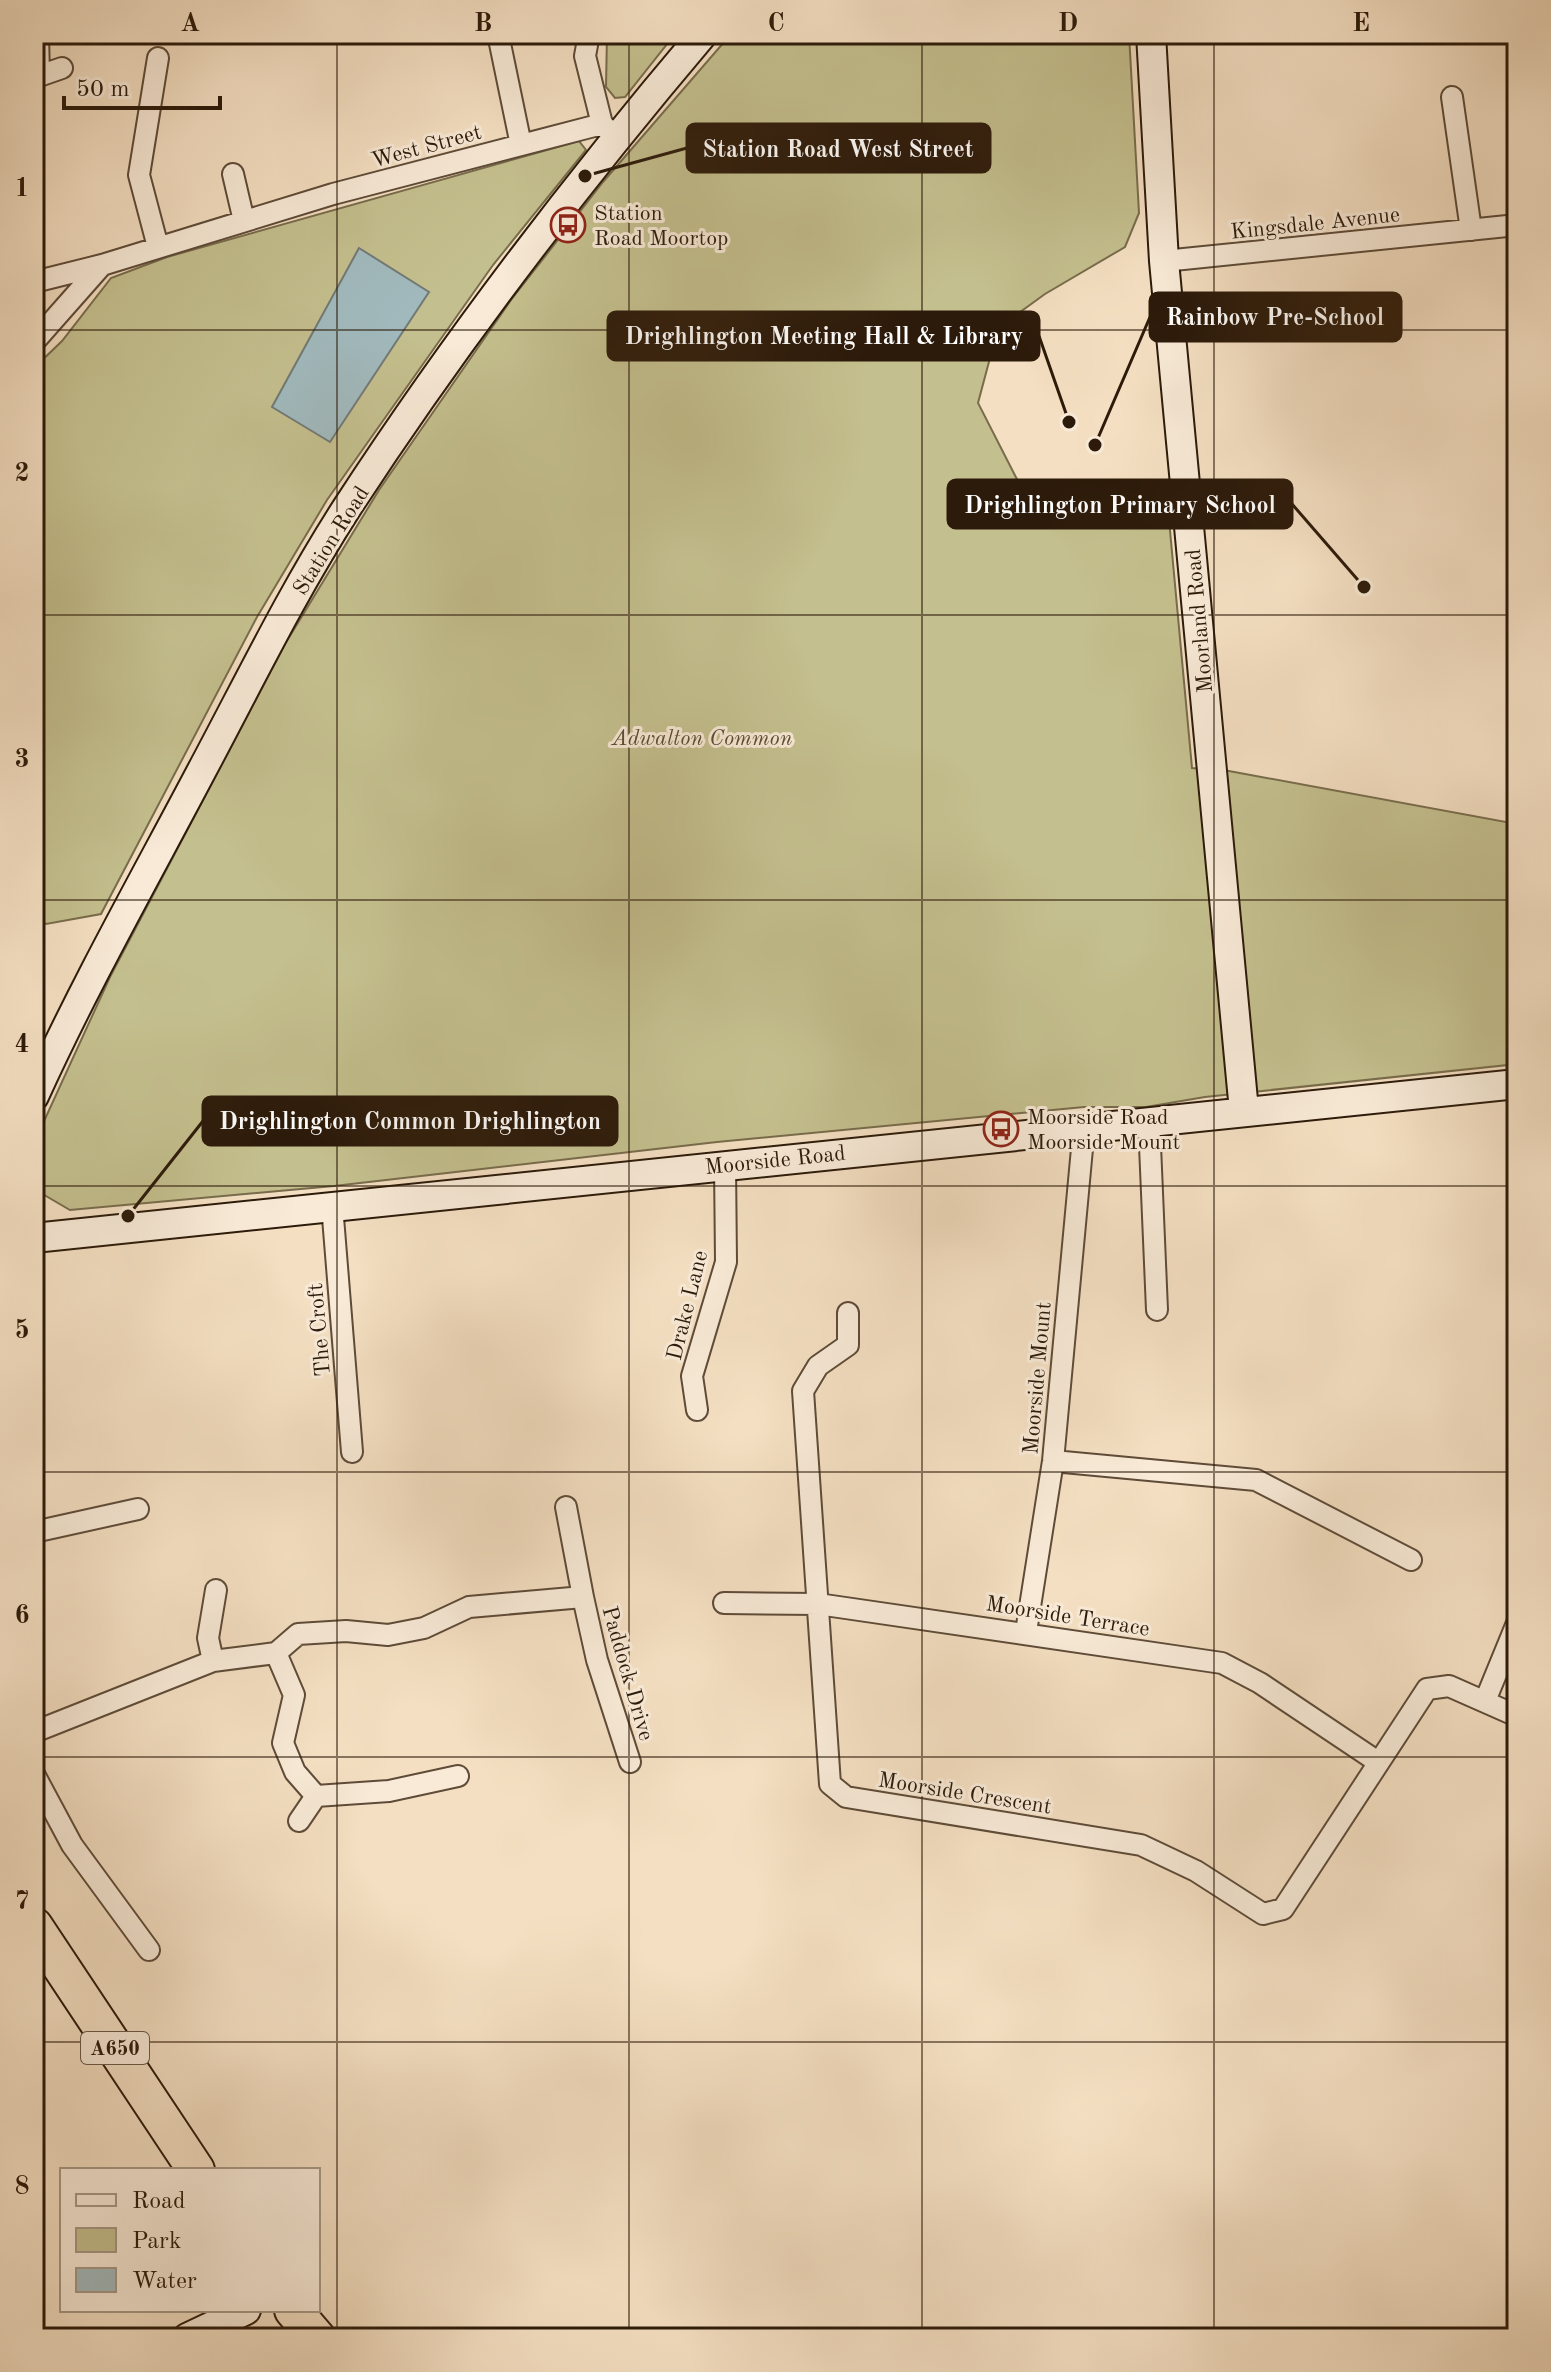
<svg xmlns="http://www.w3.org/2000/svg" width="1551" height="2372" viewBox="0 0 1551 2372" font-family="'Old Standard TT',serif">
	<rect width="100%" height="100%" fill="#f4dfc2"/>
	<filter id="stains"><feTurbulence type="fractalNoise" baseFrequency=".0025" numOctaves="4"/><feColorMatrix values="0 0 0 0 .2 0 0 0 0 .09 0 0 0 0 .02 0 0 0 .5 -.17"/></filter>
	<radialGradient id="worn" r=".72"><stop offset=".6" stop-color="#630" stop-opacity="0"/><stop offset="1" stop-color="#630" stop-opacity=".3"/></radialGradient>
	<path fill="#c4bf8e" stroke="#786c4c" stroke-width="2" d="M607 34H675L625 97 615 98 606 87Z
		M731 34H1129L1139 213 1125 247 1045 294 998 328 978 403 1022 489 1046 508 1168 509 1192 768 1229 771 1517 824V1064L1205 1097 1146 1107H1084L717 1142 334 1186 70 1210 34 1189V1143L110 977 285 644 379 490 511 300 603 182Z
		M579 141 586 150 493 265 327 500 257 617 101 914 46 924 34 918V368L62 341 111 278 167 257Z"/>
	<path fill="#a1babe" stroke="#727a76" stroke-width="2" d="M359 248 429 292 330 442 272 407Z"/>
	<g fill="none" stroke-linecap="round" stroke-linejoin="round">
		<g stroke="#5e4b38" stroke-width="24">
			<path id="street" d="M38 34 39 76 62 68
				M498 34 521 145
				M589 34 585 56 602 124
				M1452 97 1471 230
				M233 174 244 221
				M158 247 139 175 158 58
				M1164 261 1517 225
				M34 282 102 265
				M34 342 102 265 333 194 602 124 616 137
				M1149 1122 1157 1310
				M332 1205 352 1452
				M848 1313V1345L818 1366 803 1391 830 1784 846 1797 1141 1845 1196 1871 1263 1914 1283 1909 1427 1689 1449 1686 1517 1716
				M697 1410 692 1376 726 1262 725 1164
				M1053 1461 1256 1480 1411 1560
				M566 1507 583 1597
				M34 1532 138 1509
				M724 1603 818 1604 1222 1663 1260 1683 1378 1762
				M1026 1632 1053 1461 1084 1127
				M276 1653 294 1695 283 1743 295 1772 316 1796 389 1791 458 1776
				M213 1661 208 1638 216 1590
				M1485 1701 1517 1623
				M34 1732 213 1661 276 1653 298 1634 346 1631 388 1635 424 1628 469 1607 583 1597 597 1660 630 1762
				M34 1774 72 1845 149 1950
				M299 1821 316 1796"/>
		</g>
		<g stroke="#2c1a0a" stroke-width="32">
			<path id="secondary" d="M1151 34 1164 261 1244 1111
				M34 1096C85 984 145 878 202 770 249 682 292 593 346 509 454 343 575 185 703 34
				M34 1238 1517 1084
				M187 2338 246 2310"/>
		</g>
		<g stroke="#2c1a0a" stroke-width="40">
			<path id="highway" d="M34 1926 196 2170
				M293 2310 317 2338"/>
		</g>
		<use href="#street" stroke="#f8ead7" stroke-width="20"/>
		<use href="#secondary" stroke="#f8ead7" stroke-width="28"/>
		<use href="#highway" stroke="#f4dfc2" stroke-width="36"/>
	</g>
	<path fill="none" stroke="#2c1a0a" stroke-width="2" stroke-opacity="0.55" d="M337 34V2338M629 34V2338M922 34V2338M1214 34V2338M34 330H1517M34 615H1517M34 900H1517M34 1186H1517M34 1472H1517M34 1757H1517M34 2042H1517"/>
	<defs>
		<g id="bus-ring" transform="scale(1.8)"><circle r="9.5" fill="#f8ead7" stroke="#8f2418" stroke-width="1.5"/><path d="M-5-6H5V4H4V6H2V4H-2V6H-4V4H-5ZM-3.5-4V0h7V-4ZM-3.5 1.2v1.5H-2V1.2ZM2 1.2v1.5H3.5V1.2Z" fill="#8f2418"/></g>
	</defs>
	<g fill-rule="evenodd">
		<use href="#bus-ring" x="568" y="225"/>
		<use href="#bus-ring" x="1001" y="1129"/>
	</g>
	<g text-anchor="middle" stroke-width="6" stroke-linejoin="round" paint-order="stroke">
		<rect fill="#f8ead7" stroke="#695848" stroke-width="2" x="81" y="2032" width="68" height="32" rx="6"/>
		<g font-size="20" font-weight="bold" fill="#2c1a0a">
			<text x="115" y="2055">A650</text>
		</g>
		<g font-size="22" fill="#2c1a0a" stroke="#f8ead7">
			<text transform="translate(426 145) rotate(-15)" y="8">West Street</text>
			<text transform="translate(1315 222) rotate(-6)" y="8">Kingsdale Avenue</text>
			<text transform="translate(330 540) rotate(-58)" y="8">Station Road</text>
			<text transform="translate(1198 621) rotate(-95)" y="8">Moorland Road</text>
			<text transform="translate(775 1159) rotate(-6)" y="8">Moorside Road</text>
			<text transform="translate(686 1305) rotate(-76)" y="8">Drake Lane</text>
			<text transform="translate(318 1330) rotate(-95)" y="8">The Croft</text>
			<text transform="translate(1036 1378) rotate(-85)" y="8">Moorside Mount</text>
			<text transform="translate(1068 1615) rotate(9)" y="8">Moorside Terrace</text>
			<text transform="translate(629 1673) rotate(74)" y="8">Paddock Drive</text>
			<text transform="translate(965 1792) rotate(9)" y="8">Moorside Crescent</text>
		</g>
		<g font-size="22" fill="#2c1a0a" stroke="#f8ead7" text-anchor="start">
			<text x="594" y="220">Station<tspan x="594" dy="25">Road Moortop</tspan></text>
			<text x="1027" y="1124">Moorside Road<tspan x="1027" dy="25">Moorside Mount</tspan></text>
		</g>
		<g font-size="22" font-style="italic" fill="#5a4c32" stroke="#f8ead7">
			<text x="702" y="745">Adwalton Common</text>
		</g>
	</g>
	<path fill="none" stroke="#2c1a0a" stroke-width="3" d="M585 176L687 148M1095 445L1150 317M1069 422L1039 336M1364 587L1292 504M128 1216L203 1121"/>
	<g fill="#2c1a0a" stroke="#f8ead7" stroke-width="3">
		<circle cx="585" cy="176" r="8"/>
		<circle cx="1095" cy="445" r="8"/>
		<circle cx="1069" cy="422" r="8"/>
		<circle cx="1364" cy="587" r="8"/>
		<circle cx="128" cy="1216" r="8"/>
	</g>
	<g fill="#2c1a0a" stroke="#2c1a0a" stroke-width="3">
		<rect x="687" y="124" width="303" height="48" rx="8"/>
		<rect x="1150" y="293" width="251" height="48" rx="8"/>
		<rect x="608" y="312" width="431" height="48" rx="8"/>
		<rect x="948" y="480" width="344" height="48" rx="8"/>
		<rect x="203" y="1097" width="414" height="48" rx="8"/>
	</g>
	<g font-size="24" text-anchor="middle" font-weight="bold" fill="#fff">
		<text x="838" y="157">Station Road West Street</text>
		<text x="1275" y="325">Rainbow Pre-School</text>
		<text x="824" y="344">Drighlington Meeting Hall &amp; Library</text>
		<text x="1120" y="513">Drighlington Primary School</text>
		<text x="410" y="1129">Drighlington Common Drighlington</text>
	</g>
	<rect width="1551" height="2372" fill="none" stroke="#f4dfc2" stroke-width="88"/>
	<rect x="60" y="2168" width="260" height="144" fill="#f8ead7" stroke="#a69785" stroke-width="2"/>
	<rect x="76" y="2194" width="40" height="12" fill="#f8ead7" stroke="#a69785" stroke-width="2"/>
	<text x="132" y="2208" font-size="24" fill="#2c1a0a">Road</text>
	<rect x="76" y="2228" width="40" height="24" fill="#c4bf8e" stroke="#a69785" stroke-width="2"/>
	<text x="132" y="2248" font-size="24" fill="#2c1a0a">Park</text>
	<rect x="76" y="2268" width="40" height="24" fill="#a1babe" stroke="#a69785" stroke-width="2"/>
	<text x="132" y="2288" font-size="24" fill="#2c1a0a">Water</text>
	<path d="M64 96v12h156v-12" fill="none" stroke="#2c1a0a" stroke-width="4"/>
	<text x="76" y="96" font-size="24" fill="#2c1a0a" stroke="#f8ead7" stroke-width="6" paint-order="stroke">50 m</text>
	<rect x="44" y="44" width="1463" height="2284" fill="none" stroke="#2c1a0a" stroke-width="3"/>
	<g font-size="26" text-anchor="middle" font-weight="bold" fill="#2c1a0a">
		<text x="190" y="31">A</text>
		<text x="483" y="31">B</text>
		<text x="776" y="31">C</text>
		<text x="1068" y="31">D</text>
		<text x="1361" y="31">E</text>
		<text x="22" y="196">1</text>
		<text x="22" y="481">2</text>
		<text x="22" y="767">3</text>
		<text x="22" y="1052">4</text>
		<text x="22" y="1338">5</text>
		<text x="22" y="1623">6</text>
		<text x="22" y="1909">7</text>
		<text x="22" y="2194">8</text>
	</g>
	<rect width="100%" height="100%" filter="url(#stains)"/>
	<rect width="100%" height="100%" fill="url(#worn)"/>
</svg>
